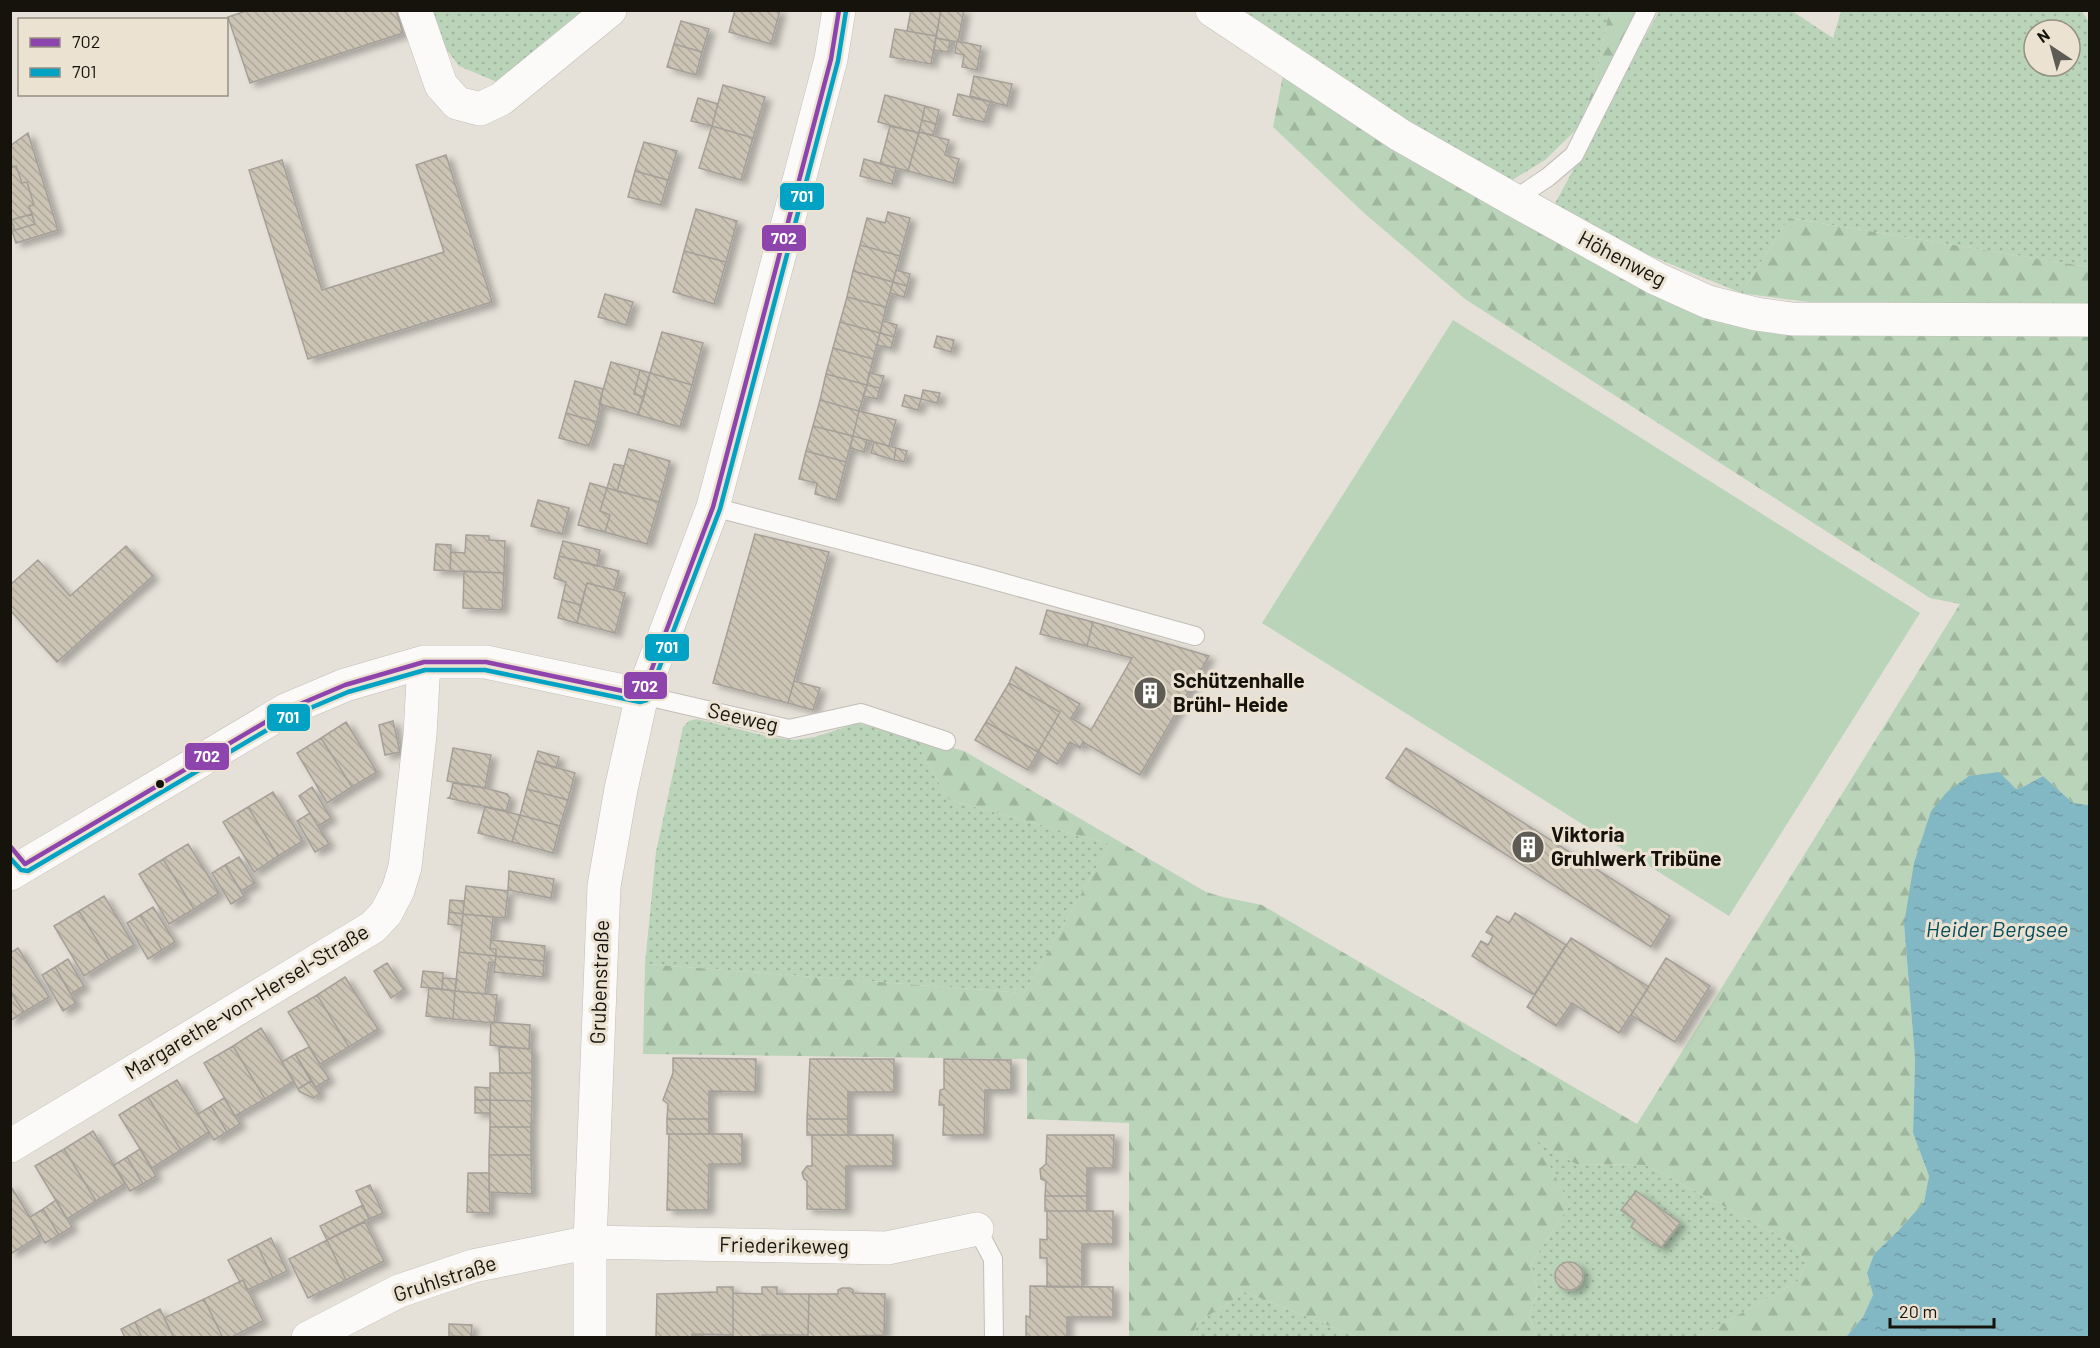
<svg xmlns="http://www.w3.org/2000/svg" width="2100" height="1348" viewBox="0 0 2100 1348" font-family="Barlow,sans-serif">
	<defs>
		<pattern id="green-dots" width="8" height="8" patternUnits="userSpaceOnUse" patternTransform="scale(1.5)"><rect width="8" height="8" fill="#bad4b9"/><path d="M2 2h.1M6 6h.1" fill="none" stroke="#9fb59e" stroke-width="1.8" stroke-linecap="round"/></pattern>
		<pattern id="forest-firs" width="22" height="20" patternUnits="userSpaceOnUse" patternTransform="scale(1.5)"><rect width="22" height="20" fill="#bad4b9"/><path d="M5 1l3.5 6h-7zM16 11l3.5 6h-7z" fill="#9fb59e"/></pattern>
		<pattern id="water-ripples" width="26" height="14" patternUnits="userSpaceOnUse" patternTransform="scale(1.5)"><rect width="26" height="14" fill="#82b8c3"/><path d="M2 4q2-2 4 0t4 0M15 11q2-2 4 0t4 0" fill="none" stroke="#709da6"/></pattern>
		<pattern id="building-back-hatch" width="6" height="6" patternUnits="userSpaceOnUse" patternTransform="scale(1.5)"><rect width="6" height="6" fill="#cbc3b4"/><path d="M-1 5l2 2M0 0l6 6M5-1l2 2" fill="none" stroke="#aea79a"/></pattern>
		<filter id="shadow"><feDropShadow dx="6" dy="4" stdDeviation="3" flood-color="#0004"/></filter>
	</defs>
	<rect width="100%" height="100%" fill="#e5e1d8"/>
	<path fill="url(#green-dots)" fill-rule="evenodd" d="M2081 10 2089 22V267L1789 218 1741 293 1617 242 1552 209 1659 11H1792L1833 38 1841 11ZM2034 30H2070V66H2034Z
		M432 11H582L497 82 459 66 444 46Z
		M1237 11H1609L1595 83 1579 127 1545 160 1509 182 1336 83Z
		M697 719 770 737 794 740 815 737 857 723 913 737 949 800 1110 844 1024 993 645 964 656 852 683 727 689 721Z
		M1536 1140 1576 1164 1646 1165 1793 1243 1806 1263 1798 1281 1699 1337H1531L1536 1333 1529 1317 1538 1292 1531 1263 1570 1205Z
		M1245 1292 1357 1337 1193 1338 1197 1323Z"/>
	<path fill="url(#forest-firs)" d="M1609 11H1638L1579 127 1595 83Z
		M1284 70 1429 162 1687 311 1781 332 2089 335V805L2073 803 2043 776 2023 787 2015 789 1904 924 1915 1059 1913 1133 1929 1176 1924 1202 1898 1231 1874 1254 1867 1273 1873 1295 1863 1317 1846 1337H1699L1798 1281 1806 1263 1793 1243 1646 1165 1576 1164 1537 1141 1570 1205 1531 1263 1538 1292 1529 1317 1536 1333 1531 1337H1357L1245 1292 1197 1323 1193 1337H1129V1123L1027 1119V1059L643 1054 645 964 1024 993 1110 844 949 800 913 737 964 751 1206 892 1223 897 1262 905 1637 1124 1960 604 1930 598 1465 299 1364 213 1273 127Z
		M1789 218 2089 267V303H1816L1741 293Z"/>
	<path fill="#bad4b9" d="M1453 320 1920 613 1729 916 1262 623Z"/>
	<path fill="url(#water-ripples)" d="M1999 772 2016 789 2023 787 2043 776 2073 803 2089 805V1337H1846L1863 1317 1873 1295 1867 1273 1874 1254 1898 1231 1924 1202 1929 1176 1913 1133 1915 1059 1904 924 1914 863 1931 811 1947 792 1969 776Z"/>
	<path fill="url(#building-back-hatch)" stroke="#a4a099" stroke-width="1.5" filter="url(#shadow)" d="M249 10H396L403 33 250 83 228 17Z
		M735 10H780L771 44 729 32Z
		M911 10H941L936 36 907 31Z
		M941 10H964L958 42 936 38Z
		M681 21 709 29 702 52 674 44Z
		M895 29 936 36 931 64 890 57Z
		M936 38 950 41 948 52 934 50Z
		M957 41 981 46 977 70 962 67 964 55 955 53Z
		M674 44 702 52 696 75 667 67Z
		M974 76 1012 84 1007 106 970 96Z
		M723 85 765 97 753 138 712 126Z
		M958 94 990 102 984 122 953 115Z
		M885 95 925 106 919 133 878 122Z
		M698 98 718 104 712 126 691 121Z
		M925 106 939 110 936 124 922 120Z
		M922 120 936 124 933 135 919 132Z
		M712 126 753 138 741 180 699 168Z
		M890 126 919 133 908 171 880 164Z
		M919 132 949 140 945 155 959 159 953 183 908 171Z
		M28 133 58 230 16 243 12 231 35 224 29 206 34 205 27 182 22 183 16 166 10 168V146Z
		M644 142 677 151 668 180 635 171Z
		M446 155 492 302 308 359 249 170 282 160 322 290 444 252 416 165Z
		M864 159 896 168 892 184 860 176Z
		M16 166 22 183 27 182 34 205 29 206 32 214 11 220 15 230 10 232V168Z
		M635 171 668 180 661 205 628 197Z
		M696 209 737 221 726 262 684 251Z
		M888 212 910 218 900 256 860 245 867 218 885 223Z
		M32 214 35 224 15 230 11 220Z
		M860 245 900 256 893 282 853 271Z
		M684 251 726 262 714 304 673 292Z
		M896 270 910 274 907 286 893 282Z
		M853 271 893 282 886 307 847 297Z
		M893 282 907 286 904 297 890 293Z
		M605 294 633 302 626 325 598 317Z
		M847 297 886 307 880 333 840 322Z
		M883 321 897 325 894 337 880 333Z
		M840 322 880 333 873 359 833 348Z
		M662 332 703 343 692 385 650 373Z
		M880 333 894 337 891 348 877 345Z
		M937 336 954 340 951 352 934 347Z
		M833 348 873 359 867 385 826 374Z
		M611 362 640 370 634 394 644 397 638 415 599 404Z
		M640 370 650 373 644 397 634 394Z
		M650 373 692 385 680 427 638 415Z
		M869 373 884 376 880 388 867 385Z
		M826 374 867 385 859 411 820 400Z
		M575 381 603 389 597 422 566 413Z
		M867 385 880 388 877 399 863 396Z
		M923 390 940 393 937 403 921 399Z
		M905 395 921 399 918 410 902 406Z
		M820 400 859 411 853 436 813 426Z
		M859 411 896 420 889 446 853 436Z
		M566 413 597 422 589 446 559 438Z
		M813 426 853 436 846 462 806 451Z
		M853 436 867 440 864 452 850 448Z
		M874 442 896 448 894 460 871 453Z
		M896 448 907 451 904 462 894 460Z
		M629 449 670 461 659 502 617 491Z
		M806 451 846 462 836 500 815 494 817 483 799 479Z
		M614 464 624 466 617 491 607 488Z
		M590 483 607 488 600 511 610 515 605 532 578 525Z
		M607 488 659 502 647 544 605 532 610 515 600 511Z
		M538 500 569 508 562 534 531 526Z
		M755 534 829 552 788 703 713 683Z
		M466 535 489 536V540L505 541 504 573 450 571 451 552 465 553Z
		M563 541 600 550 597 566 559 556Z
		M436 544 451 545 450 571 434 570Z
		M126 546 153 576 57 662 10 610V585L38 560 70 596Z
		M559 556 619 571 614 590 587 583 581 605 562 600 566 582 554 578Z
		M464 571 504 573 502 610 463 608Z
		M587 583 625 593 615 633 577 623Z
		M562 600 581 605 577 623 558 618Z
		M1047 610 1093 622 1087 646 1040 634Z
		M1093 622 1209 656 1140 775 1083 742 1080 748 1070 742 1057 764 1038 752 1060 712 1009 683 1016 667 1080 704 1071 718 1091 730 1132 658 1087 646Z
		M794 681 820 688 813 710 788 703Z
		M1009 683 1060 712 1038 752 986 722Z
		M393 721 400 752 385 755 379 725Z
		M346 722 377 772 352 787 321 738Z
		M986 722 1038 752 1028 770 975 740Z
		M321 738 352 787 327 803 297 753Z
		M453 748 491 755 485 788 447 781Z
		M1406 748 1670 916 1651 947 1386 778Z
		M538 751 559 757 556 768 535 761Z
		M535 761 575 773 568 800 527 789Z
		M453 783 485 788 507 794 510 798 506 811 448 798 450 797Z
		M312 787 331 818 318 826 299 796Z
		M527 789 568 800 560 826 520 815Z
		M273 792 303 841 278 856 248 807Z
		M248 807 278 856 254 872 223 822Z
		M485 807 520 815 512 842 478 833Z
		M310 813 329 844 315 852 297 821Z
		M520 815 560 826 553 853 512 842Z
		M188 844 219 893 194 909 163 859Z
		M239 857 255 883 241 891 225 865Z
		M163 859 194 909 169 924 139 874Z
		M225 865 244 896 231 904 212 873Z
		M509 871 554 879 551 898 508 890Z
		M466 886 508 891 505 918 463 914Z
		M104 896 134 945 109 960 79 911Z
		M450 900 464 901 463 914 449 912Z
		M153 907 175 942 162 950 140 915Z
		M79 911 109 960 84 976 54 926Z
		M449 912 463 914 462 926 448 924Z
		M1515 913 1566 945 1534 995 1472 956 1481 941 1488 945 1493 936 1486 932 1497 916 1509 923Z
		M463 914 493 917 490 949H496V956L459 952Z
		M140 915 162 950 148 959 127 923Z
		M1571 938 1649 987 1619 1033 1572 1003 1556 1026 1527 1007Z
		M491 940 545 946 544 961 496 956V949H490Z
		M18 948 49 997 24 1012 10 991V953Z
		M459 952 496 956 495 963 489 962 485 994 455 991Z
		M496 956 544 961 543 977 494 972Z
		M1666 958 1710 986 1675 1042 1631 1015Z
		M68 959 84 986 71 994 55 967Z
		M387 963 404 989 391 998 374 971Z
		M55 967 76 1003 63 1011 42 975Z
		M423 971 443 973 442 989 421 987Z
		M345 977 378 1029 349 1047 317 995Z
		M443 978 457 979 455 991 442 989Z
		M429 988 455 991 453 1019 426 1016Z
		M10 991 24 1012 10 1021Z
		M455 991 497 995 494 1023 453 1019Z
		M317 995 349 1047 320 1064 288 1012Z
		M491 1022 530 1025 529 1049 490 1045Z
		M261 1028 294 1081 265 1099 233 1046Z
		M233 1046 265 1099 235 1116 204 1063Z
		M309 1047 329 1079 316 1087 295 1054Z
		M499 1047 532 1049V1073H500Z
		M295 1054 311 1081 298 1089 282 1062Z
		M673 1058 756 1059 755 1092 709 1091V1119H667L668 1104 663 1100 673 1073Z
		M810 1059H894V1092H848V1119H807Z
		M944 1059 1011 1060V1090H985L984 1135H943L944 1105H939L940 1090 944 1089Z
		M490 1073H532V1101L490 1100Z
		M177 1080 209 1132 181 1150 148 1097Z
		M311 1081 320 1093 313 1098 300 1092 298 1089Z
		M475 1087 490 1088V1100H475Z
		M148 1097 181 1150 152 1168 119 1115Z
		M224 1098 240 1124 227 1132 211 1106Z
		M475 1100H490V1113H475Z
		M490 1100 532 1101 531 1127H490Z
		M211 1106 227 1132 214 1140 198 1114Z
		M667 1119H709V1134H667Z
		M807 1119H848V1135H807Z
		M490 1127H531V1155H489Z
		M93 1131 125 1184 96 1201 64 1149Z
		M669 1134H742V1164H709L708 1210H667Z
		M812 1135H893V1166H846V1210L807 1209V1181L804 1179 802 1173 807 1166H812Z
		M1047 1135H1114L1113 1168H1087V1196H1045L1046 1181 1041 1179 1040 1169 1046 1164Z
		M64 1149 96 1201 67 1219 35 1166Z
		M140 1149 156 1176 143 1184 127 1157Z
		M489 1155H531L532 1194 489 1192Z
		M127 1157 143 1184 130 1191 114 1165Z
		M468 1173H489L490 1213 467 1212Z
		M10 1185 41 1235 12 1253 10 1251Z
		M370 1185 383 1213 369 1219 356 1191Z
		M1636 1191 1680 1223 1661 1248 1631 1227 1635 1220 1621 1210Z
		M1045 1196H1087V1211H1045Z
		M56 1200 72 1227 59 1235 43 1209Z
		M363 1205 369 1219 327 1240 320 1226Z
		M43 1209 59 1235 45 1243 30 1217Z
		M1047 1211H1113V1244H1082V1287H1047V1258H1040V1239L1047 1240Z
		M365 1222 384 1261 346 1280 327 1240Z
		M271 1238 287 1271 273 1278 257 1245Z
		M327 1240 346 1280 308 1298 289 1259Z
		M257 1245 273 1278 247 1290 243 1280 240 1282 228 1260Z
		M1555 1276a14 14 0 1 1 28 0a14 14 0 1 1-28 0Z
		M243 1280 263 1321 230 1338H223L204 1299Z
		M1030 1286 1113 1287V1317H1067V1338H1026V1316L1030 1317Z
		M717 1287H733V1335L692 1334V1338H656L657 1294 717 1292Z
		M762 1287H777V1294H809L808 1335H762V1338H733V1293L762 1294Z
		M842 1288H850L853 1290V1293L885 1294 884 1335 808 1338 809 1294H838V1290Z
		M204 1299 223 1338H174L164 1318Z
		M160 1309 174 1338H142L135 1322Z
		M135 1322 142 1338H125L121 1329Z
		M449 1324 472 1325 471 1337 449 1336Z"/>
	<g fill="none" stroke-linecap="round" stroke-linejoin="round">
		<g stroke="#c1beb7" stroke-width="20">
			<path id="lane" d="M1514 200 1548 177 1574 155 1647 10
				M713 507 979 576 1195 636
				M642 695 789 729 861 713 946 741
				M977 1229 993 1259 994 1338"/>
		</g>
		<g stroke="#c1beb7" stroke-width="34">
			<path id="street" d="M415 10 441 85 457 103 480 109 501 99 610 10
				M1212 10 1400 135 1514 200 1657 279 1708 302 1756 314 1792 319 2090 320
				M10 874 286 710 345 685 424 662H486L642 695
				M10 1146 373 927 386 913 398 890 405 867 420 735 424 662
				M308 1338 399 1291 473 1266 590 1242 887 1248 977 1229
				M590 1338V1242L604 886 621 789 642 695 713 507 831 59 839 10"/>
		</g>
		<use href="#lane" stroke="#fbfaf9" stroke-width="18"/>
		<use href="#street" stroke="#fbfaf9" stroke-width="33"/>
		<g stroke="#ebe2d2" stroke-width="9">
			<path id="bus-1" d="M10 846 25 864 286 710 345 685 424 662H486L642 695 713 507 831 59 839 10"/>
		</g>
		<g stroke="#ebe2d2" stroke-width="9">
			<path id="bus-2" d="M10 858 21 870 28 871 289 717 348 692 425 670H485L640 702 647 700 720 509 838 61 846 11"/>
		</g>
		<use href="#bus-1" stroke="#8e44ad" stroke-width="4.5"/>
		<use href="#bus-2" stroke="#01a2c4" stroke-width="4.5"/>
	</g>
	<defs>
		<g id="building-disc" transform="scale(1.725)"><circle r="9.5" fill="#5e5b54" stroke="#ebe2d2"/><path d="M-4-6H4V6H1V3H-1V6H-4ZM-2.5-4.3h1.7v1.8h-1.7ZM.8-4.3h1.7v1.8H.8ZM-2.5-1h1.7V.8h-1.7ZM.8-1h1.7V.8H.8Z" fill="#fff"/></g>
	</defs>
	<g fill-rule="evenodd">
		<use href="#building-disc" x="1150" y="693"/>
		<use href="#building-disc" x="1528" y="847"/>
	</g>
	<circle fill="#16130d" stroke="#ebe2d2" stroke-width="2" cx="160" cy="784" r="5"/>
	<g text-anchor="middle" stroke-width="6" stroke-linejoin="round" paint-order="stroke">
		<g font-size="21" fill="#16130d" stroke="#ebe2d2">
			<text transform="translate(1622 259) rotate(28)" y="7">Höhenweg</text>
			<text transform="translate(743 718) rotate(13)" y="7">Seeweg</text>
			<text transform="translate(600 982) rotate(-88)" y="7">Grubenstraße</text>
			<text transform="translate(247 1002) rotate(-31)" y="7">Margarethe-von-Hersel-Straße</text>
			<text transform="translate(784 1246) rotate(1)" y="7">Friederikeweg</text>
			<text transform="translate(445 1279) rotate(-18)" y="7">Gruhlstraße</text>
		</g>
		<g font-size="21" font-weight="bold" fill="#16130d" stroke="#ebe2d2" text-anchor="start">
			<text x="1173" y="688">Schützenhalle<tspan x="1173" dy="24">Brühl- Heide</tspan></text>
			<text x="1551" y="842">Viktoria<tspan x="1551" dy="24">Gruhlwerk Tribüne</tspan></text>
		</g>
		<g font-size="22" font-style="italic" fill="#064d5c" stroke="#ebe2d2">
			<text x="1997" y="937">Heider Bergsee</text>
		</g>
	</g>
	<g stroke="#ebe2d2" stroke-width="2">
		<rect x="779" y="182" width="46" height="29" rx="6" fill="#01a2c4"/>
		<rect x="761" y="224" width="46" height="28" rx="6" fill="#8e44ad"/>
		<rect x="644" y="633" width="46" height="29" rx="6" fill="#01a2c4"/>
		<rect x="623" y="671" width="45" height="29" rx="6" fill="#8e44ad"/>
		<rect x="266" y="703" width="45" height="29" rx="6" fill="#01a2c4"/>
		<rect x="184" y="742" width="46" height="29" rx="6" fill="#8e44ad"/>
	</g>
	<g font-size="16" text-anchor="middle" font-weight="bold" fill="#fff">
		<text x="802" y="202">701</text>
		<text x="784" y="244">702</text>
		<text x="667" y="653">701</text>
		<text x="645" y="692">702</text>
		<text x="288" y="723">701</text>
		<text x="207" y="762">702</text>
	</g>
	<rect width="2100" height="1348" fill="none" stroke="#16130d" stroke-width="24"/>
	<rect x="18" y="18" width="210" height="78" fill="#ebe2d2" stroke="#968f83" stroke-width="1.5"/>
	<rect x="30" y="38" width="30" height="9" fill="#8e44ad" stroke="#968f83" stroke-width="1.5"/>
	<text x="72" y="48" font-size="18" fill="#16130d">702</text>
	<rect x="30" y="68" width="30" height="9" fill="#01a2c4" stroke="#968f83" stroke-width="1.5"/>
	<text x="72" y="78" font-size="18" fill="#16130d">701</text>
	<g transform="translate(2052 48) rotate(324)"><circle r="28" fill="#ebe2d2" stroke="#968f83" stroke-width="1.5"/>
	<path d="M0-4.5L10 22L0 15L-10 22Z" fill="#5e5b54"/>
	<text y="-9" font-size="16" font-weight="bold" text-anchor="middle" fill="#16130d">N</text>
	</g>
	<path d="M1890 1318v9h104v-9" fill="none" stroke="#16130d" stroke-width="3"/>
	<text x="1899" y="1318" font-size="18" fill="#16130d" stroke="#ebe2d2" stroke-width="4.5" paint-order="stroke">20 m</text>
</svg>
